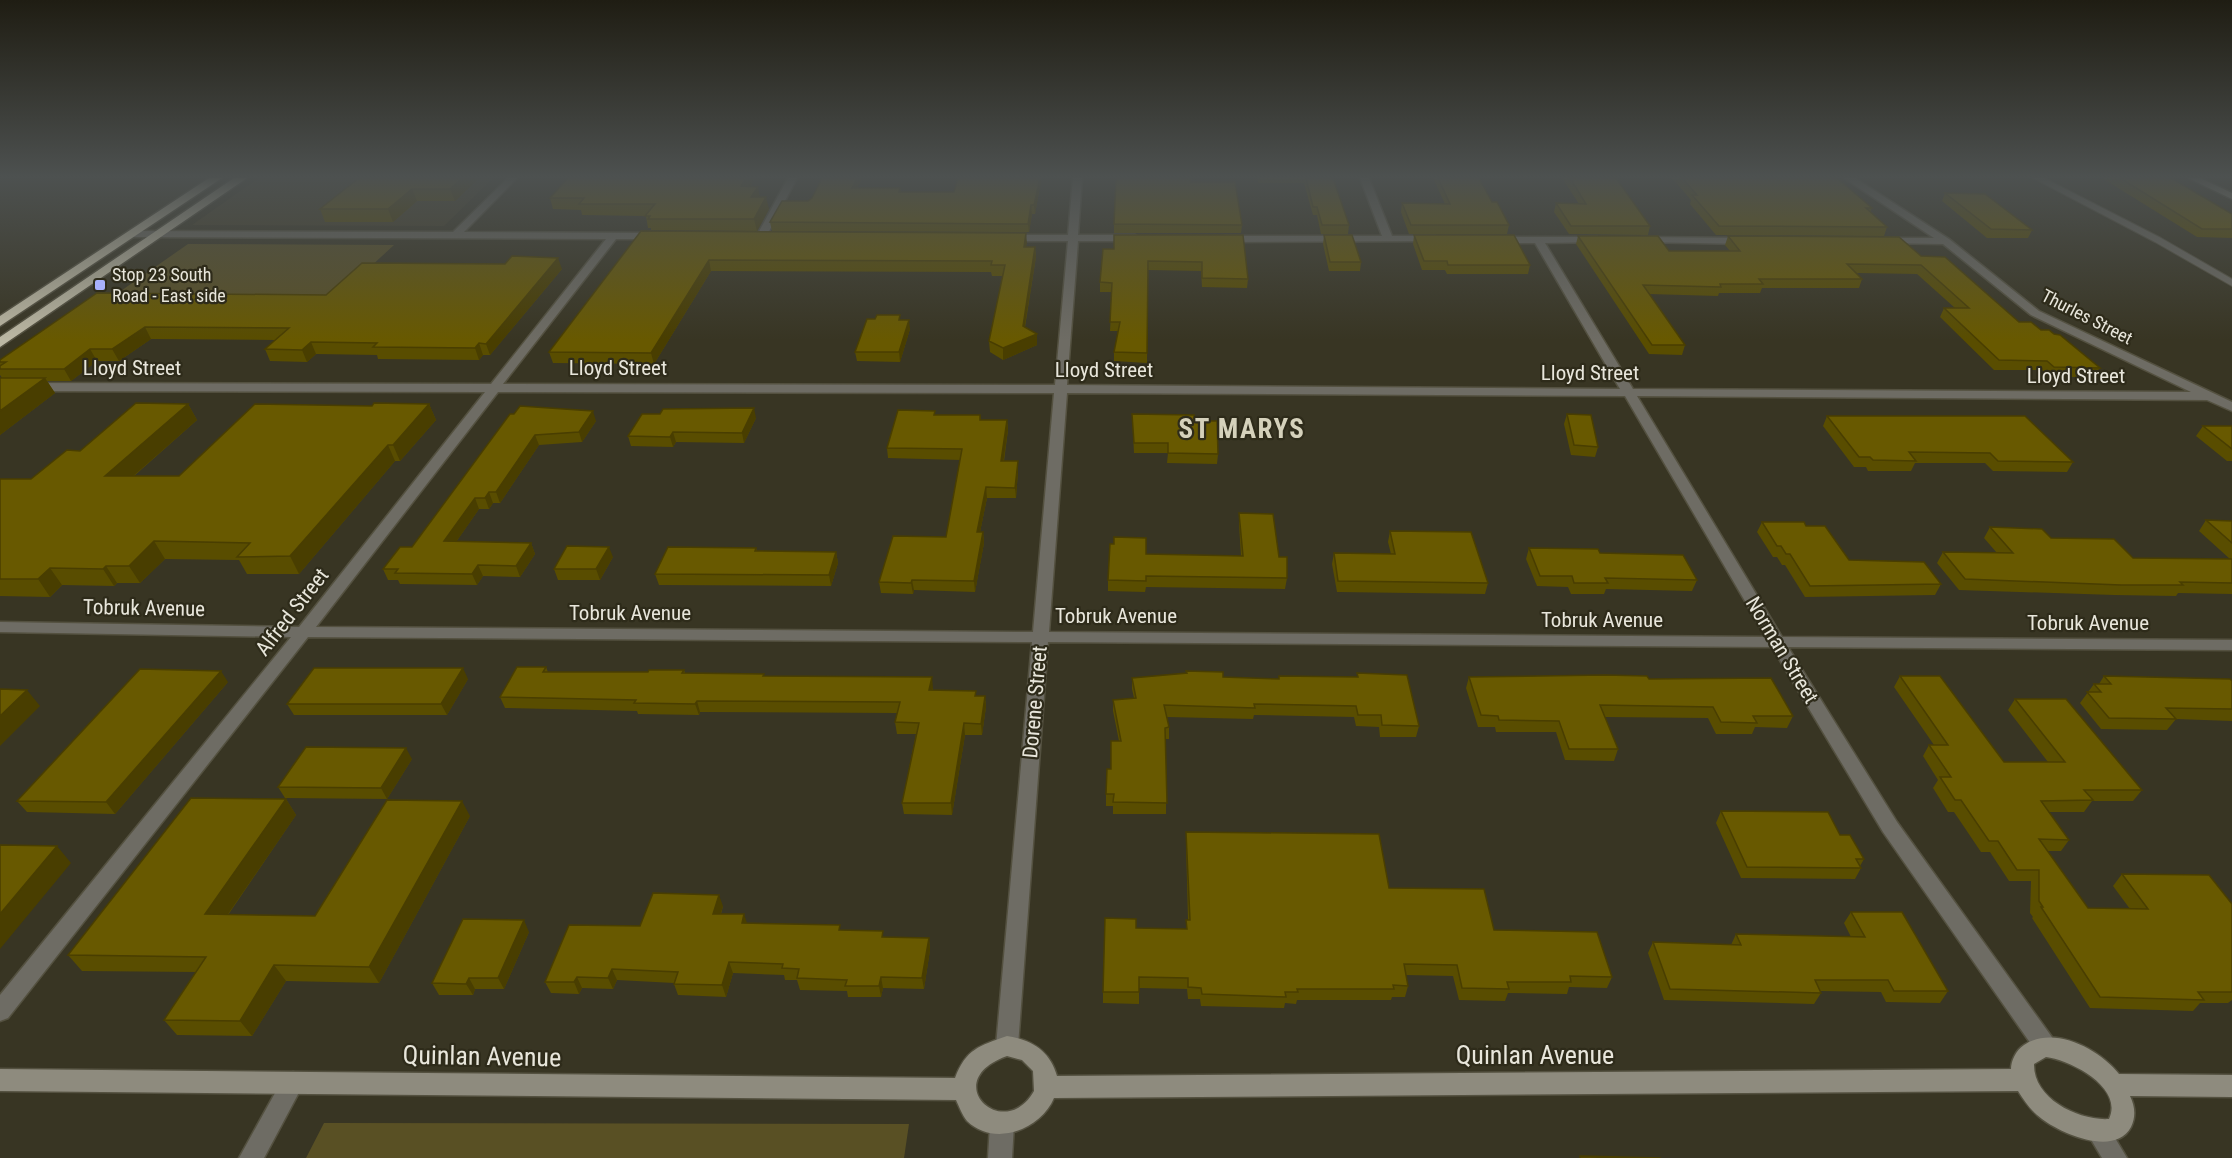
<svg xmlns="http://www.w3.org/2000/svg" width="2232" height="1158" viewBox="0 0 2232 1158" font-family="'Roboto Condensed',sans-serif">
	<rect width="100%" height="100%" fill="#383523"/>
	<path fill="#443f28" d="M259 178H493L444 226 192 225Z"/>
	<path fill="#595024" d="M188 244 394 245 330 304 105 302Z
		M324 1123 909 1124 904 1158H306Z"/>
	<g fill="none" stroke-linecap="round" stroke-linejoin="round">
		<g stroke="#545140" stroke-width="2">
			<path id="lane" d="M2033 178H2044L2161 238 2232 279V286L2155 242Z"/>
		</g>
		<g stroke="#545140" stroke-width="3">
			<path id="street" d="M508 178H517L464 232 658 233 663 236 658 239H616L503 384 1055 385 1068 241H1006L1001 238 1006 235H1068L1073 178H1082L1078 235H1135L1140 238 1135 241H1078L1067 385 1620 389 1535 243H1498L1493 240 1498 237H1597L1602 240 1601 242 1545 243 1633 389 2191 392 2031 315 1943 244 1881 243 1880 241 1885 238H1934L1844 178H1855L1949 239 2039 311 2232 402V411L2207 400 1637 396 1782 637 2232 640V650L1788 647 1897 822 2054 1040 2057 1047 2054 1054 2046 1057 2038 1054 1883 832 1772 647 1048 642 1018 1046 1015 1053 1007 1056 999 1053 996 1046 1032 642 308 637 8 1018 0 1021V995L291 637 0 632V622L299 627 485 392 0 391V383L491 384 606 239 133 237 128 234 133 231 453 232ZM498 392 1054 393 1033 632 316 627ZM1067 393 1625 396 1766 637 1049 632Z
				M788 178H797L766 237 757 239 756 237Z
				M1360 178H1369L1392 236H1435L1439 237V241L1225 242 1220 239 1225 236H1382Z
				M1642 237 1747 238 1752 241 1747 244 1638 242 1637 240Z
				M293 1072 301 1075 304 1083 264 1158H239L285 1075Z
				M1002 1113 1010 1116 1014 1124 1012 1158H988L990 1124 994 1116Z
				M2098 1120 2106 1123 2127 1158H2102L2086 1131 2090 1123Z"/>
		</g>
		<g stroke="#545140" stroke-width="3">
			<path id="secondary" d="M2188 178H2200L2232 193V199Z
				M1007 1036C1032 1040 1050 1051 1057 1076L2011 1069C2011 1061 2016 1050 2024 1045 2054 1025 2099 1049 2119 1074L2232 1075V1097L2130 1096C2135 1106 2136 1117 2131 1127 2115 1157 2062 1134 2042 1119 2032 1112 2025 1102 2018 1091L1054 1098C1041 1129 995 1148 967 1121 962 1115 959 1106 956 1100L0 1091V1069L955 1078C966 1049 979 1046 1007 1036ZM1007 1056 1022 1060 1033 1071 1034 1091C1004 1144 937 1081 1007 1056ZM2046 1057C2070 1060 2124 1087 2109 1119 2079 1121 2033 1099 2034 1064Z"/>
		</g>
		<g stroke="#545140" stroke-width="3">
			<path id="highway" d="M209 178H222L0 326V316Z
				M234 178H247L0 347V337Z"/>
		</g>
		<use href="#lane" fill="#6e6c64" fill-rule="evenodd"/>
		<use href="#street" fill="#6e6c64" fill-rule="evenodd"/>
		<use href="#secondary" fill="#8e8b7e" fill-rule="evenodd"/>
		<use href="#highway" fill="#bcb8a3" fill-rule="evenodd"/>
	</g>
	<path fill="#594d00" d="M359 178H479L455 201H417L393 222H325L320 209Z
		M568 178H755L750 186 769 209 757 231 651 230V228H648L646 216 582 215 581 210 553 209 550 198Z
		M822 178H862L857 188H900L901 192H954L1041 181 1035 214H1032L1029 232 772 231 770 222 812 198Z
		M1258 178H1333L1349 225 1348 234H1321L1317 215H1313L1304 183H1258Z
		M1433 178H1479L1492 202 1509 225 1507 234H1409L1401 212 1402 203 1445 204Z
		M1562 178H1616L1650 226 1648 235 1569 234 1554 212 1556 203 1579 204Z
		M1672 178H1837L1872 208 1870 212 1887 227 1884 236 1716 235 1690 204 1691 200Z
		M2093 178H2171L2232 214V238L2197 237 2102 178Z
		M1191 182 1242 225 1241 233H1114V224Z
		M1945 193 2032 230 2028 238H1987L1942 201Z
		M641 231 1026 233V247H1035L1036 257 1025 327 1037 345 1003 360 990 352 989 341 1003 276H992L991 272 711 271 654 364 553 363 549 352Z
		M1243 235 1248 279 1247 288 1202 287 1201 271 1148 270 1147 363 1114 361V352L1118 331H1110L1112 292H1100V282L1114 249Z
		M1324 235 1361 262 1360 271H1329L1323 244Z
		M1414 235 1530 265 1528 274H1447L1445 270H1422L1413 244Z
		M1578 236 1669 251H1730L1725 245 1728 236 1921 256 2019 322 2054 334 2100 368 2094 377H2049L2042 370H1994L1940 317 1944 308H1955L1917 274 1857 273 1862 279 1859 288H1762L1760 293H1719L1718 296 1649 294 1685 345 1682 355 1649 354 1576 244Z
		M562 269 490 355H483L479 360 378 359 377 355 316 354 307 362 270 361 265 349 276 340 151 339 119 361H97L71 381H47L55 393 0 435V378H2L0 375V360L97 293 326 295Z
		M901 320 910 329 900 362 857 361 855 352Z
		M188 404 197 420 134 476H179L372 406 429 404 436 420 400 461H395L299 574H247L239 560 165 559 140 583H117L114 586 62 585 50 597 0 596V479H31L80 451Z
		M510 414 596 421 582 442 539 445 500 503H493L489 509H479L456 542 531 543 535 554 520 577 483 576 477 585 400 584 398 580H388L383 569 412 547Z
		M1132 414 1195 421 1218 454 1217 464 1167 463 1168 453H1134Z
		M1567 414 1598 447 1595 457 1571 455 1564 424Z
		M936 415H980L981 420H1007L1008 430 1004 461 1018 471 1016 498H987L980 532H983L984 543 975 592 914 590 913 594 881 593 879 582 946 537 961 460 888 458 887 448Z
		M1827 416 2073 462 2067 472 1993 471 1985 463H1915L1911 471H1868L1866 467H1854L1823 426Z
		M756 418 744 443 676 442 673 447 631 446 628 436Z
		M2203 426H2232V461H2227L2196 436Z
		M1239 513 1279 557 1287 578 1285 589 1146 587 1145 592 1108 591V580L1146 554 1241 556 1239 524Z
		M2206 520 2232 521V594L2178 593 2176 596 2114 595 1959 590 1937 563 1943 552 1997 553 1984 538 1990 527 2051 538 2133 558 2230 559 2199 531Z
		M1762 522 1806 526 1849 560 1941 584 1935 595 1805 597 1785 565H1782L1777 557H1773L1757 532Z
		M1390 531 1488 583 1485 594 1337 592 1332 564 1334 553 1391 554 1388 542Z
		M756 548 757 551 836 552 838 563 831 586 659 585 655 574Z
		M1529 548 1600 553 1697 580 1692 591 1606 589 1604 594H1571L1568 587 1537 586 1526 559Z
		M613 557 600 580H558L554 569Z
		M546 667 548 672H648L684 670 685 673 764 674V676L933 688V690L976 691V696H985L986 707 982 735H965L952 815 904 814 902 803 916 734H897L895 722 897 713 700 712 699 715 638 714 637 711 505 708 500 697Z
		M1357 673 1419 726 1416 737H1380L1379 727 1356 726 1354 717 1254 715 1253 719 1167 717 1169 727V739H1166V814H1113V806H1106V794L1111 769 1119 741 1113 711V700L1134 698 1132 689V678L1223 677 1279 679V676L1357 677Z
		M1900 676 2004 762H2048L2008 710 2015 699 2142 790 2133 801H2092L2084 812H2049L2069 840 2061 851H2047L2088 908 2130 909 2113 886 2122 874 2232 904V1000L2228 1003H2200L2193 1011 2090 1008 2032 918 2033 917 2030 913 2031 881H2009L1990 852H1981L1954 812H1948L1933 788 1938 780 1923 756 1929 745H1934L1894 687Z
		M2104 676 2232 681V721L2176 719 2167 730 2101 729 2080 703 2094 684H2099Z
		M1469 677 1649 679 1793 716 1787 728 1755 727 1752 734H1716L1708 718 1605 717 1618 749 1614 761 1565 760 1556 732H1496L1495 727H1478L1466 688Z
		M468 679 447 715H294L287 704Z
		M228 682 115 814 27 812 17 801Z
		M412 759 387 799 285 798 278 787Z
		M286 799 296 815 228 915 315 916 470 816 379 983 286 981 252 1036 177 1035 164 1020 196 972 82 971 68 955Z
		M1721 811 1840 835 1864 859 1860 866 1861 868 1855 879 1741 878 1716 823Z
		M1186 832 1389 888 1612 977 1607 988 1569 987 1567 994 1508 993 1505 1001 1459 1000 1453 976 1406 975 1408 986 1405 997H1392L1391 1000H1297L1296 1004 1285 1003 1284 1008 1201 1006 1200 999H1188L1187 989 1139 988V1004L1103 1003V992L1136 928 1186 929V920H1188L1186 844Z
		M723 906 721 914 747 923 841 930 885 937 929 938 930 950 924 989 883 988 881 997H848L847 991 800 990 797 980H785L784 975 733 973 726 997 678 995 674 984V983L617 980 613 989 582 988 579 994 551 993 545 982 640 926Z
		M1851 912 1948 991 1940 1003 1886 1002 1881 992 1820 991 1821 993 1814 1004 1664 1000 1648 953 1653 942 1731 945 1736 934 1851 937 1844 923Z
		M529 932 504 989H475L473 995H439L432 983Z"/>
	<path fill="#493e00" d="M462 178H479L455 201 450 189Z
		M746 178H755L743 198 741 186Z
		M857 178H862L853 197 852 188Z
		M1040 178H1041V181L1035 214 1034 205Z
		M758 187 760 198 751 197Z
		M412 189 417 201 393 222 388 209Z
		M766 197 769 209 757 231 754 219Z
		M1031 205 1032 214 1029 232 1028 224Z
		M1026 233 1027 243 1024 257V247Z
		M1035 247 1036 257 1023 337V326Z
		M558 258 562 269 490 355 486 344Z
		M709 260 711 271 654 364 651 353Z
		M909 320 910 329 900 362 899 352Z
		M145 327 151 339 119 361 112 349Z
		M1037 334V345L1003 360V348Z
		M311 342 316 354 307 362 302 350Z
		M479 343 483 355 479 360 475 348Z
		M90 349 97 361 71 381 64 369Z
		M45 378 55 393 0 435V411Z
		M188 404 197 420 115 492 105 476Z
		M429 404 436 420 400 461 393 445Z
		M754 408 756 418 744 443 742 433Z
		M593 411 596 421 582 442 579 432Z
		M1007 420 1008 430 1002 471 1001 461Z
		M673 432 676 442 673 447 670 437Z
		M535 435 539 445 500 503 496 492Z
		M388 445 395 461 299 574 290 556Z
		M1018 461V471L1016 498 1015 488Z
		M986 487 987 498 978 542 977 532Z
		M489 492 493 503 489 509 485 498Z
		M475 498 479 509 449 552 444 541Z
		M983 532 984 543 975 592 974 581Z
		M154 541 165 559 140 583 129 566Z
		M531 543 535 554 520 577 516 566Z
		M609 547 613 557 600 580 596 569Z
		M836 552 838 563 831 586 829 575Z
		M478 565 483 576 477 585 472 574Z
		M106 566 117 583 114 586 103 569Z
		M50 568 62 585 50 597 38 579Z
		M912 580 914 590 913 594 911 583Z
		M463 668 468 679 447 715 441 704Z
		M221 671 228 682 115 814 106 802Z
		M932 677 933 688 930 702 929 690Z
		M27 690 40 706 0 746V716Z
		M985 696 986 707 982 735 981 724Z
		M697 701 700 712 699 715 695 704Z
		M964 723 965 735 952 815 951 803Z
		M406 748 412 759 387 799 381 788Z
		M286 799 296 815 217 930 205 914Z
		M462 801 470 816 379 983 369 967Z
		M57 846 71 863 0 949V914Z
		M719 895 723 906 717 925 713 914Z
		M744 914 748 926 742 923Z
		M524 920 529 932 504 989 498 978Z
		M929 938 930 950 924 989 922 978Z
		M729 962 733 973 726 997 722 985Z
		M274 965 286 981 252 1036 240 1021Z
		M612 969 617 980 613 989 608 978Z
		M577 977 582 988 579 994 574 982Z
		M881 977 883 988 881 997 879 986Z
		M469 978 475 989 473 995 466 984Z"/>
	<path fill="#685900" stroke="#493e00" stroke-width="1.5" d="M359 178H462L450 189H412L388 209H320Z
		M568 178H746L741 186 758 187 751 197H766L754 219H648L650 216H645L655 204H579L584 198H550Z
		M822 178H857L852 188H900L899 192H954L958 178H1040L1034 205H1031L1028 224 770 222 782 201H808L812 198Z
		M1116 178H1191V182H1235L1242 225 1114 224Z
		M1306 178H1333L1349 225H1322L1317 207H1313Z
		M1438 178H1479L1492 202H1497L1509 225H1411L1402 203 1450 204Z
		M1570 178H1616L1650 226H1571L1556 203 1586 204Z
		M1682 178H1837L1872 208H1866L1887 227 1719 226 1692 195H1697Z
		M2120 178H2171L2232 214V229H2202Z
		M1945 193 1985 194 2032 230 1991 229Z
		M641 231 1026 233 1024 247H1035L1023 326 1037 334 1003 348 989 341 1005 265H991L992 261 709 260 651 353 549 352Z
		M1114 235H1243L1248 279 1202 278V262L1148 261 1147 353 1114 352 1120 322H1110L1112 283 1100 282 1103 249H1114Z
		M1324 235H1352L1361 262H1330Z
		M1414 235H1514L1530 265H1448L1447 261H1424Z
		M1578 236H1658L1669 251H1740L1728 236 1899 237 1921 256 1945 257 2019 322H2031L2041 330H2049L2054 334 2060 335 2100 368 2054 367 2047 361 1999 360 1944 308H1969L1921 265 1847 264 1862 279H1759L1763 284H1720L1721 287 1643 285 1685 345H1652Z
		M512 256 558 258 486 344 479 343 475 348 373 347 377 343 311 342 302 350 265 349 289 328 145 327 112 349H90L64 369H0V366L6 362H0V360L97 293 326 295 362 263 505 264Z
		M877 315H900L899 320H909L899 352H855L867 319H875Z
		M0 378H45L0 411Z
		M136 403 188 404 105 476H179L255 404 372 406 374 403 429 404 393 445H388L290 556 237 557 250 543 154 541 129 566H106L103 569 50 568 38 579H0V479H31L67 450 80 451Z
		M520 406 593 411 579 432 535 435 496 492H489L485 498H475L444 541 531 543 516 566 478 565 472 574 395 573 398 569H383L400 547H412L510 414H514Z
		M754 408 742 433 673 432 670 437 628 436 642 414H660L663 409Z
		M898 410 935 411 934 415H980V420H1007L1001 461H1018L1015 488 986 487 977 532H983L974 581 912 580 911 583 879 582 893 536 946 537 962 449 887 448Z
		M1132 414 1194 415 1195 421H1217L1218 454 1168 453V443H1134Z
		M1567 414 1591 415 1598 447 1574 445Z
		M1827 416H2025L2073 462 1998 461 1990 453 1909 452 1916 461 1873 460 1870 457H1859Z
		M2203 426H2232V449Z
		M1239 513 1273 514 1279 557H1287V578L1146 576V581L1108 580 1110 544H1114V537L1146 538V554L1243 556Z
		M2206 520 2232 521V543Z
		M1762 522H1804L1806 526H1825L1849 560 1924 562 1941 584 1810 586 1790 554H1786L1781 546H1777Z
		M1990 527 2042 529 2051 538 2114 539 2133 558 2232 559V583L2180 582 2183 585H2121L1965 579 1943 552 2013 553Z
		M1390 531 1471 532 1488 583 1338 581 1334 553 1395 554Z
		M567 546 609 547 596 569H554Z
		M668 547 756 548 755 551 836 552 829 575 655 574Z
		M1529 548 1598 549 1600 553 1683 555 1697 580 1605 578 1608 583H1574L1572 576H1540Z
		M517 667H546L543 672H648L649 670H684L682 673 764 674 763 676 932 677 929 690 976 691 975 696H985L981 724 964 723 951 803H902L919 723 895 722 900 702 697 701 695 704 634 703 636 700 500 697Z
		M314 668H463L441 704H287Z
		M140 669 221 671 106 802 17 801Z
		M1186 671 1223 672V677L1279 679V676L1358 677 1357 673 1407 675 1419 726 1382 725 1381 715H1358L1356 706 1254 704 1255 708 1164 705 1169 727 1165 728 1167 803 1113 802 1114 794H1106L1107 769H1111V741H1121L1113 700 1136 698 1132 678 1187 673Z
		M1605 675 1647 676 1649 679 1771 678 1793 716H1753L1757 723 1721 722 1713 707 1600 705 1618 749H1569L1559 721 1499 720 1498 716 1481 715 1469 677Z
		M1900 676H1940L2004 762H2065L2015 699H2066L2142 790H2084L2093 800 2041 801 2069 840 2039 839 2088 908 2148 909 2122 874 2209 875 2232 904V992H2198L2204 1000 2100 997 2041 907H2043L2039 901V870H2017L1998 841H1989L1961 800H1955L1940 777H1951L1929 745H1948Z
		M2104 676 2230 679 2232 681V709L2166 708 2176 719 2109 718 2087 692H2101L2094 684H2111Z
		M0 689 27 690 0 716Z
		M306 747 406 748 381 788 278 787Z
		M191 798 286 799 205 914 315 916 387 800 462 801 369 967 274 965 240 1021 164 1020 206 957 68 955Z
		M1721 811 1828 812 1840 835H1850L1864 859H1856L1861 868 1747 867Z
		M1186 832 1379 834 1389 888 1484 889 1494 930 1597 932 1612 977 1570 976 1571 982H1507L1509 989 1462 988 1457 965 1404 964 1408 986 1393 985 1394 989H1297L1298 992H1285L1286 997 1202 994 1201 988 1188 987V978L1139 977V992H1103L1105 918 1136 919V928L1187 929 1186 920H1190Z
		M0 845 57 846 0 914Z
		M653 893 719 895 713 914H744L742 923 840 925 839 930 883 931 882 937 929 938 922 978 881 977 879 986H845L847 980 797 978 799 969 782 968 783 964 729 962 722 985 674 984 678 972 612 969 608 978 577 977 574 982H545L569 925 640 926Z
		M1851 912H1902L1948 991H1894L1888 980H1815L1821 993 1670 989 1653 942 1741 945 1736 934 1865 937Z
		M463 919 524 920 498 978H469L466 984 432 983Z
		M1580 1156 1661 1158H1580Z"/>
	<linearGradient id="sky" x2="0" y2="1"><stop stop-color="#1f1d13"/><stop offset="0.52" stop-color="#4d5150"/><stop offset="1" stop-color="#4d5150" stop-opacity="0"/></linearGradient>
	<rect width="2232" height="340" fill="url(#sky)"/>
	<rect fill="#a8b0fc" stroke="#2e2b1a" stroke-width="2" x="94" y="279" width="12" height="12" rx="3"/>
	<g text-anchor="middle" stroke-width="4.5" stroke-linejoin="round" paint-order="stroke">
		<g font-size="18" fill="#e8e6db" stroke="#2e2b1a" text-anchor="start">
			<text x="112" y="281">Stop 23 South<tspan x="112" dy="21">Road - East side</tspan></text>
		</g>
		<g font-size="18" fill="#e8e6db" stroke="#2e2b1a">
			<text transform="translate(2087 317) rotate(27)" y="6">Thurles Street</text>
		</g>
		<g font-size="21" fill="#e8e6db" stroke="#2e2b1a">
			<text x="132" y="375">Lloyd Street</text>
			<text x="618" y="375">Lloyd Street</text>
			<text x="1104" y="377">Lloyd Street</text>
			<text x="1590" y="380">Lloyd Street</text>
			<text x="2076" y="383">Lloyd Street</text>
			<text transform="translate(144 608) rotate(1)" y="7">Tobruk Avenue</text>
			<text transform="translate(292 612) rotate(-52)" y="7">Alfred Street</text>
			<text x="630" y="620">Tobruk Avenue</text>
			<text x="1116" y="623">Tobruk Avenue</text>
			<text x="1602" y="627">Tobruk Avenue</text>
			<text x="2088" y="630">Tobruk Avenue</text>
			<text transform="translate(1782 650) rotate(59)" y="7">Norman Street</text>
			<text transform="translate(1035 702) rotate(-85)" y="7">Dorene Street</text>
		</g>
		<g font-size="26" fill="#e8e6db" stroke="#2e2b1a">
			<text x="1535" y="1064">Quinlan Avenue</text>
			<text transform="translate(482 1056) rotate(1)" y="9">Quinlan Avenue</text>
		</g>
		<g font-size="27" font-weight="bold" letter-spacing="1.5" fill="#d5d1bb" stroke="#2e2b1a">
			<text x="1242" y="438">ST MARYS</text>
		</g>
	</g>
</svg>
